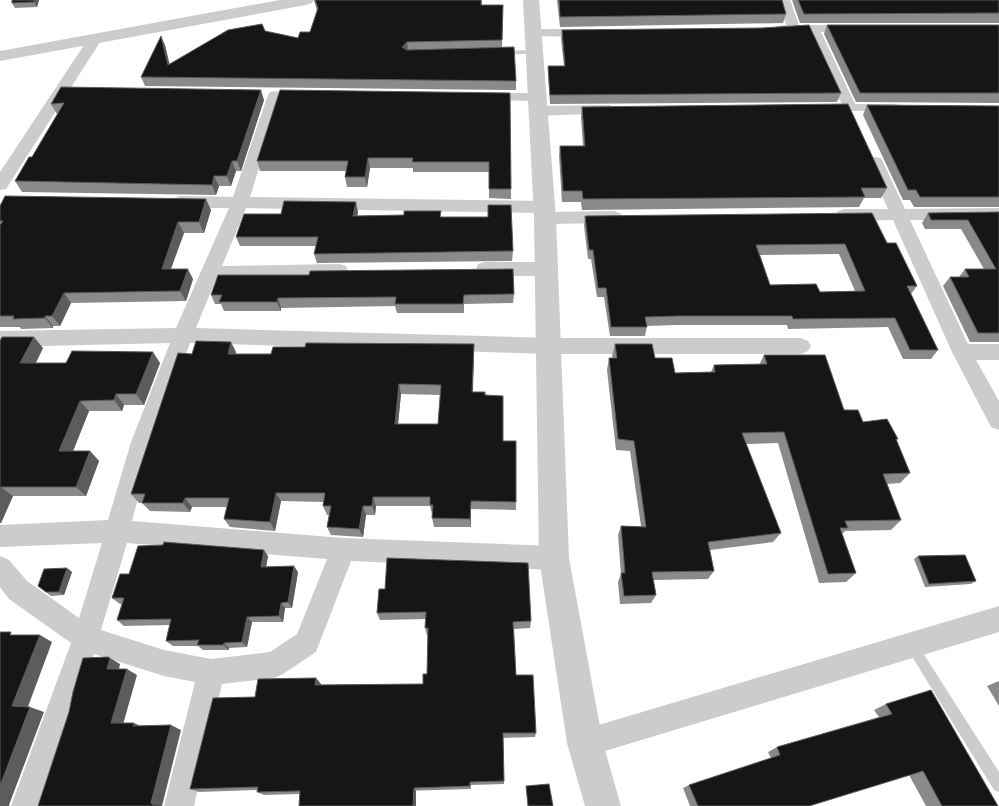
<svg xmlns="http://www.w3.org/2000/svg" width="999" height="806" viewBox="0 0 999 806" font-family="'Sofia Sans Condensed',sans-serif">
	<rect width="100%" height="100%" fill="#fff"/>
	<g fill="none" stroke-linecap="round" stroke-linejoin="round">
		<path fill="#ccc" fill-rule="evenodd" d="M534 50 536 51V53L502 55 499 53 502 51Z
			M912 640 916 642 999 772V792L994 790 908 650 906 646 908 642Z"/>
		<path fill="#ccc" fill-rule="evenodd" d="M778 0H790L799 25H859L861 28 859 31 854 32H821L855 104H894L899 105 901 108 899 111H845L808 33H782L775 29 777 26 786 25Z
			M535 29H591L598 33 591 37 530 36 528 33Z
			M95 35 102 39 6 189 0 190V172L90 36Z
			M275 91 280 92 282 95 250 197 545 201 551 203 554 207 551 211 547 212 614 211 620 213 623 217 620 221 614 223 545 224 539 222 536 218 539 214 544 213 246 208 222 266 339 264 346 266 348 271 346 276 339 278 216 279 196 328 550 338H801L808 341 811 346 808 351 801 354H550L190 343 153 442 132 521 343 538 554 546 563 550 566 558 563 566 554 570 351 561 316 652 283 674 274 678 222 684 194 806H164L195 682 164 676 94 654 41 806H11L71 643 9 599 0 587V556L9 560 27 581 79 618 102 543 0 547V525L108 520 131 442 170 343 0 347V331L176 328 229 208H180L174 206 172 202 174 198 180 196 233 197 268 95 270 92ZM127 543 327 559 297 634 270 652 211 659 164 650 101 630Z
			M482 93H536L541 94 543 97 541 100 536 101 477 100 475 97 477 94Z
			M609 105 614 107 617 110 614 113 538 116 533 114 530 111 533 108 538 106Z
			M875 157 881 158 883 162 905 209 999 208V220H910L968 344H999V360H976L999 401V430L991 427 952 352 893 220 844 221 838 219 835 215 838 211 844 209H888L867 162 869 158Z
			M485 262H547L554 264 556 269 554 274 547 276H485L478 274 476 269 478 264Z
			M999 606V632L585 757 575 753 571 743 575 733 585 729Z"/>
		<path fill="#ccc" fill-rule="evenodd" d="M280 0H314L312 3 306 5 0 61V51Z
			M523 0H539L556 218 569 558 603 743 621 806H585L567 743 539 558 534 218Z"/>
	</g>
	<path fill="#8a8a8a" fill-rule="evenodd" d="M12 0H39L37 7 15 8 12 3Z
		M314 0H482V5H503L502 48 516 81V90L145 86 141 77 165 45 169 65 265 31 298 38 310 32 317 11Z
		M557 0H782L786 14 783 23 560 27Z
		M792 0H999V23H800Z
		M827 25H999V103L856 102 824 34Z
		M562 30 841 93 837 102 550 104 548 75V66H564L561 39Z
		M510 93 511 199 489 198V172H413V168H370L367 187H347L345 177 346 171H260L257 161Z
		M264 100 241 171H236L231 186H219L216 195 22 192 15 181 32 157 58 114H57L51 104Z
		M867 105 999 106V207H914L910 200H903L863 115Z
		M582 107 887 188 881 198H864L859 207 582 210 581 202H562L559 156 560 146H583L581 117Z
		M0 206 211 210 204 233H184L171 269 193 279 186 301 71 303 60 326H53V328L21 329 20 327H0Z
		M358 212 357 216 441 217 513 251 512 261 317 263 314 254 316 246H240L236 237 281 214Z
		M999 212V342H970L943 286 950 277H959L965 269H984L961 229H925L922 223 928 213Z
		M585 216 887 243 917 286 911 294 938 350 931 359H903L888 327 788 329 787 325H676L647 326 645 336H610L604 297H597L591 259H588L584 226ZM839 254 855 291 820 292 770 285 760 255Z
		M514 294 513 303 464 304V313H397L395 306 281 308V311H224L221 304H215L211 295Z
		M0 341 43 348 36 363H160L144 405H124L122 411H89L73 451H90L99 461 86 496H13L1 523H0Z
		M615 344 655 358 675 373 711 372 714 365H759L764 355 863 422 898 439 896 440 910 473 900 483 887 484 901 520 891 530 845 531 842 534 856 573 846 582 819 583 778 443 746 444 781 533 773 542 710 550 714 571 708 579 653 580 656 595 651 603 620 604 618 582 621 574 618 535 621 526H641L630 451 616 450 607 370 609 358H613L612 356Z
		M236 352V354H474L473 392 485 395 503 441 516 502V510L471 509V527H434L432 518 433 514H432L430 506H376L375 515H366L363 537 331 535 327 527 329 515H327L323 506V502L281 501 275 531 230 527 224 519 227 507H192L190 512 150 511 142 503H139L131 494 192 354ZM401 394 440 395 438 424H398Z
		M268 556 266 567 298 572 292 608H285L283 622H252L247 647 229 648V650H203L198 646H173L166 641 170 625 124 626 117 620 122 604H120L112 598 129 574Z
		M918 556 976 581 971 584 925 587 914 559Z
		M67 568 72 572 64 595 51 596 38 586Z
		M379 589 531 621 530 628 514 629 516 675 536 733 535 737 503 738 504 784 471 785V789L264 795 257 792V790L199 792 190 789 255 697 321 684V685L423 684 427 674 428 635H427L425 628 426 619 380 620 377 613Z
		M999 681V706L987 686Z
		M886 704 998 806H926L909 775 809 806H690L683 788 689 785 771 758 768 752 777 747 879 717 874 710Z"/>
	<path fill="#5c5c5c" d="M35 0H39L37 7 34 2Z
		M161 36 165 45 172 74 168 65Z
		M407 42 408 51 402 47Z
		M261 90 264 100 241 171 237 161Z
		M368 158 370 168 367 187 365 177Z
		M232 161 236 171 231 186 227 176Z
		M214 176 219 186 216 195 212 185Z
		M206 199 211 210 204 233 199 222Z
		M356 202 358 212 355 225 353 216Z
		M178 222 184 233 167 279 162 269Z
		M188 269 193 279 186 301 180 291Z
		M64 293 71 303 60 326 52 316Z
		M278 298 281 308V311L277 302Z
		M45 316 53 326V328L45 318Z
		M34 337 43 348 30 374 20 363Z
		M231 342 236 352 233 364 228 354Z
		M474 344V354L472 402V392Z
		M153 352 160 363 144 405 136 394Z
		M399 384 401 394 397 434 395 424Z
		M116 394 124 405 122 411 114 400Z
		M80 401 89 411 69 461 59 451Z
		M90 451 99 461 86 496 76 487Z
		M1 487 13 496 1 523H0V489Z
		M276 493 281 501 275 531 270 522Z
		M373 497 376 506 375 515 372 506Z
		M185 498 192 507 190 512 183 503Z
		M471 501V527L470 519Z
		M363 506 366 515 363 537 359 529Z
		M264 550 268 556 265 573 261 567Z
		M294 566 298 572 292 608 288 602Z
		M67 568 72 572 64 595 59 592Z
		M281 603 285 608 283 622 279 616Z
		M247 617 252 622 247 647 242 642Z
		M40 635 52 642 26 712 12 706Z
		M224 643 229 648V650L223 645Z
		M110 658 120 664 118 675 107 669Z
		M127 669 137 675 122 728 111 723Z
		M316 678 321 684 320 690 315 685Z
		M30 707 44 712 9 805 10 806H0V786Z
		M134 723 145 728 133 726Z
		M171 725 181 730 162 806H163H157L153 805 151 803Z
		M414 788 416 791V806H413Z"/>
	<path fill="#161616" stroke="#5c5c5c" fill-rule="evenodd" d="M12 0H35L34 2 12 3Z
		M315 0H481V5H503L502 40 407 42 402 47 407 50 514 47 516 81 141 77 161 36 168 65 228 30 262 24 265 31 298 38 300 32H310L318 8Z
		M559 0H782L786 14 560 17Z
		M798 0H999V13L804 14Z
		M809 25 841 93 550 95 548 66H565L562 30 762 28Z
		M827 25H999V93H860Z
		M61 87 261 90 237 161H232L227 176H214L212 185 15 181 29 157H32L64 103 51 104Z
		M280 90 510 93 511 189H489V162H412L413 158H368L365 177H345L348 161H257Z
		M848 104 887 188H861L865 197 583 199 582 191H563L560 146H585L582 107Z
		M867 105 999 106V197H920L916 190H908Z
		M5 196 206 199 199 222H178L162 269H188L180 291 64 293 52 316H45V318L13 319 14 316H0V225L3 221H0V206Z
		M284 201 356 202 353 216 404 215V211H441L440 217H488V205H511L513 251 314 254 318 237H236L244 214H281Z
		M999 212V333H978L950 277H969L965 269H996L968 220H931L928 213Z
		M872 213 887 243H896L917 286H907L938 350H910L895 318 793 319 792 316H679L645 317 647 327H611L606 288H598L593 250H589L585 216ZM845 244 865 291 820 292 816 284 770 285 756 245Z
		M513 269 514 294 464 295 463 304H395L396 297 278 298 277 302H219L222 295H211L218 275H309L310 271Z
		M2 337H34L20 363H66L72 351 153 352 136 394H116L114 400 80 401 59 451H90L76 487H1L0 489V341Z
		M196 341 231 342 228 354H271L273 347H305L306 343 474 344 472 392H485V395L503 396V441H516V502L471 501 470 519 432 518 433 505H430V497H373L372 506H363L359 529 327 527 331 506H323L325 493H276L270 522 224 519 229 498H185L183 503H142L145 494H131L178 353 192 354ZM399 384 441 385 438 424H395Z
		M615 344H652L655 358H672L675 373 715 372 714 365 767 364 764 355H825L844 410H858L863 422 887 419 898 439H896L910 473 883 474 901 520 845 521 848 528H840L856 573 828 574 784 432 742 433 781 533 708 542 714 571 652 572 656 595 624 596 621 573H625L621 526 646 527 634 441 618 439 609 358H617Z
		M164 542 264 550 261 567 294 566 288 602 281 603 279 616 247 617 242 642 224 643 223 645H197L199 640 166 641 171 619 117 620 124 598H112L120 574H129L138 546 163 545Z
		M965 555 976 581 929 584 918 556Z
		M387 558 528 563 531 621 513 622 516 675H533L536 733H503L504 781 470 782V786L414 788 413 806H299L300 791 257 792 258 787 190 789 213 698 255 697 258 679 316 678 315 685 423 684V674H427L428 628H425L426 612 377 613 379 589H385Z
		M67 568 59 592H46L38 586 44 569Z
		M0 632H11L10 635H40L12 706 30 707 0 786Z
		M108 657 110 658 107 669H127L111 723H134L133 726 171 725 151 803 153 805H160V806H38L69 712 73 692 83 658Z
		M931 690 998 806H942L923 771 809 806H698L689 785 780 755 777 747 892 714 886 704Z
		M549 784 553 806H528L526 786Z"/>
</svg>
